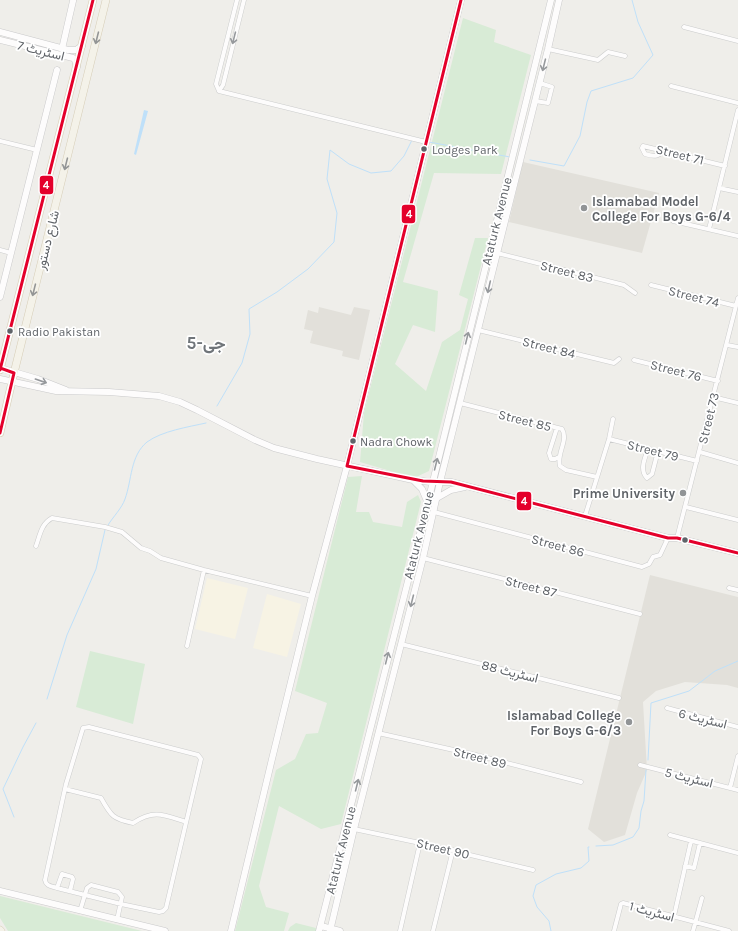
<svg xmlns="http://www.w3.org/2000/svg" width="738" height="931" viewBox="0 0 738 931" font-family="Karla,Vazirmatn,sans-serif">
	<rect width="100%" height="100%" fill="#efeeea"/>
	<path fill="#f7f3e4" d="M207 578 248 588 235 639 195 629Z
		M267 594 301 604 287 657 253 648Z"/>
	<path fill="#e2e0da" d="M523 162 659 193 642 253 509 222Z
		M319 307 351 315 354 307 370 310 359 360 342 356 343 351 310 343 313 331 304 329 308 310 318 313Z
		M650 575 738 597V688L727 685 685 682 656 691 643 702 647 770 637 793 625 835 604 842 588 829Z"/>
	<path fill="#d8ebd6" d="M463 18 496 30 494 42 531 55 501 174 434 173 403 282 438 291 435 332 413 325 395 364 426 391 442 342 460 330 468 299 459 295 475 238H488L429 471 414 478 360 462 364 413Z
		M362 476 356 512H369L373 522 402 527 407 502 418 495 421 502 341 824 321 829 279 806 259 886 266 907 289 913 284 931H235L276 770 295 759 306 734 318 733 327 703 295 691 348 477Z
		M90 651 145 664 133 724 76 707Z
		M0 896 142 931H8L0 918Z
		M296 923 316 928V931H288L290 927Z"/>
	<path fill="#bfe0f9" d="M144 110 148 111 136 155 134 154Z"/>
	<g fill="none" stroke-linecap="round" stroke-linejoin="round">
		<path stroke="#bfe0f9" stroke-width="1" d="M429 142 510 157
			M530 160 564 166 580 136 587 102 591 91 633 78 653 55 638 22 632 0
			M217 406 242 363 250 334 249 309 277 292 308 269 334 242 337 213 327 179 330 150 349 164 371 173 391 171 404 156 412 140
			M108 525C113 517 122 508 125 499 132 480 130 456 147 442 162 431 188 427 206 423
			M47 699 67 635 96 569 105 530
			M648 760 651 703 689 691 715 671 738 661
			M14 817 3 789 23 747 36 723
			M596 846 613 845 633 837 639 828 641 811 644 801 646 770
			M551 931 549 921 537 907 533 896 536 885 556 874 581 868 589 861 588 847H589"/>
		<g stroke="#cbcccc" stroke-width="5">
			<path id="street" d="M684 27 738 41
				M548 49 598 60 608 52 625 56
				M671 86 738 103
				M219 91 426 142
				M219 91 223 85 244 0
				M219 91 216 84 237 0
				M535 101 548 103 552 87 540 83
				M0 141 37 150
				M664 150C658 157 654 157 645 154L642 148 643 146 725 166
				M719 188 738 192
				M673 221 738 236
				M709 229 738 110
				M0 250 11 253
				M497 253 624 285 635 293
				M651 285 736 306
				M478 330 614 363 619 359
				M727 345 738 347
				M634 360 718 381
				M713 397 738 403
				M460 403 562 429C569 440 556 454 560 466L566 470 597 477
				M556 431 549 453 551 459H555L559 457
				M609 439 697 461
				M648 449C645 458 639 470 647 478L652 474 658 451
				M700 452 738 463
				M686 507 738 520
				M434 512 642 567 649 564 653 557 660 555 668 538
				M585 516 609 439 613 419
				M677 538 738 298
				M36 546C40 535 41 524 52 518L105 527 122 532 141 548 150 551 161 558 204 570 312 596
				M423 558 640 614
				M729 588 738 590
				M401 644 619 698
				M187 646 204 570
				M667 708 738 727
				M89 727 198 755 201 759 166 908 163 911 159 912 121 904 57 888C51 886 46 886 45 880L66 784 83 728Z
				M378 733 476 755 581 782
				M640 765 738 790
				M730 788 738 756
				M65 789 101 798C111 816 113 819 133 823 154 809 164 815 186 822
				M354 829 420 843 533 870
				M670 835 738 853
				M685 866 694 868 700 843
				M57 888 62 874 72 877 73 879 70 891
				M80 911 87 888 91 885 118 892 122 897 117 920
				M674 916 691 841
				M400 931 420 843
				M433 931 453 850
				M614 931 621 904 623 903 729 931
				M693 931 702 898"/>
		</g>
		<g stroke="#cacacb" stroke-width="7">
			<path id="secondary" d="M0 32 68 50H76L82 46
				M0 40 73 58 75 60 77 67
				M62 49 73 1
				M0 297 57 70
				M0 368 38 379 66 390
				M0 379 56 391 109 392 159 396 180 402 197 410 255 440 274 448 317 459 413 480 431 482H451L668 538H677L738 553
				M413 480 422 489 427 501
				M437 498 451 490 465 487
				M0 891 165 931
				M321 926 340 931
				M231 931 272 759 312 596 347 466 461 0
				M319 931 426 510 551 0
				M330 931 354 829 423 558 440 482 548 49 559 0"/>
		</g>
		<g stroke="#d7ceb8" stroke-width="8">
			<path id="primary" d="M0 370 93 0
				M0 433 14 373 106 0
				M0 930 1 931"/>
		</g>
		<use href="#street" stroke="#fdfcfc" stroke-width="4"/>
		<use href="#secondary" stroke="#fdfcfc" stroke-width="6"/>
		<use href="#primary" stroke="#f4f2e9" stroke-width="7"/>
		<g stroke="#fff" stroke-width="6">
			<path id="bus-1" d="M461 0 347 466 423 481 451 482 668 538H677L738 553
				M0 368 14 373 0 433
				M0 370 93 0"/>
		</g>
		<use href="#bus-1" stroke="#e4002b" stroke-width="3"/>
	</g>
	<defs><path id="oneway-shaft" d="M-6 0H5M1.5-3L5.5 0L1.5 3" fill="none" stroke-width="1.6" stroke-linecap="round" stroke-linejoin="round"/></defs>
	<g stroke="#939595">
		<use href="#oneway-shaft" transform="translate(97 38) rotate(104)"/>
		<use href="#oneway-shaft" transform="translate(66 164) rotate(104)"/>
		<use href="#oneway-shaft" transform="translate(34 290) rotate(104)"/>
	</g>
	<g stroke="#96999c">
		<use href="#oneway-shaft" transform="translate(234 38) rotate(104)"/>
		<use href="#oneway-shaft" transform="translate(544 65) rotate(104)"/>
		<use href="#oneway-shaft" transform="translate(489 287) rotate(103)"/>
		<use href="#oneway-shaft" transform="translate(467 338) rotate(-76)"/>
		<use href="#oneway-shaft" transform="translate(41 381) rotate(19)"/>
		<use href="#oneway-shaft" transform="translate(436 464) rotate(-76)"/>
		<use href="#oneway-shaft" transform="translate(412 601) rotate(104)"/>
		<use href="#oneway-shaft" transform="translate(387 658) rotate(-76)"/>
		<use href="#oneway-shaft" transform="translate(357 785) rotate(-76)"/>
	</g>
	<g fill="#5f6368" stroke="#fff" stroke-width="1.5">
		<circle cx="424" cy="149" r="3.5"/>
		<circle cx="10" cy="331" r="3.5"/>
		<circle cx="353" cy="441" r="3.5"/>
		<circle cx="685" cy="540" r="3.5"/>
	</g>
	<g fill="#919496" stroke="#fff" stroke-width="1.5">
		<circle cx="584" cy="208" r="4"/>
		<circle cx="683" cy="493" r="4"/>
		<circle cx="629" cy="722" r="4"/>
	</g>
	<g text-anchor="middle" stroke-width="3.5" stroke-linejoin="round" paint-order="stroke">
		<g font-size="12" fill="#5f6368" stroke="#fff" text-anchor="start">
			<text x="432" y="154">Lodges Park</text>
			<text x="18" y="336">Radio Pakistan</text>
			<text x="360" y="446">Nadra Chowk</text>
		</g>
		<g font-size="13" fill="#5f6368" stroke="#fff">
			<text transform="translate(41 50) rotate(14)" y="5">اسٹریٹ 7</text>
			<text transform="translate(680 154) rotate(14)" y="5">Street 71</text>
			<text transform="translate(496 221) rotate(-76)" y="5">Ataturk Avenue</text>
			<text transform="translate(47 240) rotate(-76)" y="5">شارع دستور</text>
			<text transform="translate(567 271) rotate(14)" y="5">Street 83</text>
			<text transform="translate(694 296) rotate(14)" y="5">Street 74</text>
			<text transform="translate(549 347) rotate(14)" y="5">Street 84</text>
			<text transform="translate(676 370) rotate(14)" y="5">Street 76</text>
			<text transform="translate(708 418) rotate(-76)" y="5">Street 73</text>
			<text transform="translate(525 420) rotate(14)" y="5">Street 85</text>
			<text transform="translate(653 450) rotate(14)" y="5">Street 79</text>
			<text transform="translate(418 535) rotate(-76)" y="5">Ataturk Avenue</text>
			<text transform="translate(558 545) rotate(15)" y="5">Street 86</text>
			<text transform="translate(531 586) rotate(14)" y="5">Street 87</text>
			<text transform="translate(510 671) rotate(14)" y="5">اسٹریٹ 88</text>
			<text transform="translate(703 718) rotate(14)" y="5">اسٹریٹ 6</text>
			<text transform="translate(480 757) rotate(14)" y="5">Street 89</text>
			<text transform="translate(689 777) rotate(14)" y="5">اسٹریٹ 5</text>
			<text transform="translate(443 848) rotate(13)" y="5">Street 90</text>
			<text transform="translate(340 850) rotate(-76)" y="5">Ataturk Avenue</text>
			<text transform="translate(652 911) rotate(15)" y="5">اسٹریٹ 1</text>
		</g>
		<g font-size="13" font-weight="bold" fill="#5f6368" stroke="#fff" text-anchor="end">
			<text x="592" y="206" text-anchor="start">Islamabad Model<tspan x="592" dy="15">College For Boys G-6/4</tspan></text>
			<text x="675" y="498">Prime University</text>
			<text x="621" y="720">Islamabad College<tspan x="621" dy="15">For Boys G-6/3</tspan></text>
		</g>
		<g font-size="17" font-weight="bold" fill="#70757a" stroke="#fff">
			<text x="206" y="349">جی-5</text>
		</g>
	</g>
	<g stroke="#fff" stroke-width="1.5">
		<rect x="39" y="175" width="15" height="20" rx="4" fill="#e4002b"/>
		<rect x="401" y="204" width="15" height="20" rx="4" fill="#e4002b"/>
		<rect x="516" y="491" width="16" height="20" rx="4" fill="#e4002b"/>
	</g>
	<g font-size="11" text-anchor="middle" font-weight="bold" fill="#fff">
		<text x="46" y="189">4</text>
		<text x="409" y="218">4</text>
		<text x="524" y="505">4</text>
	</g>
</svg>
